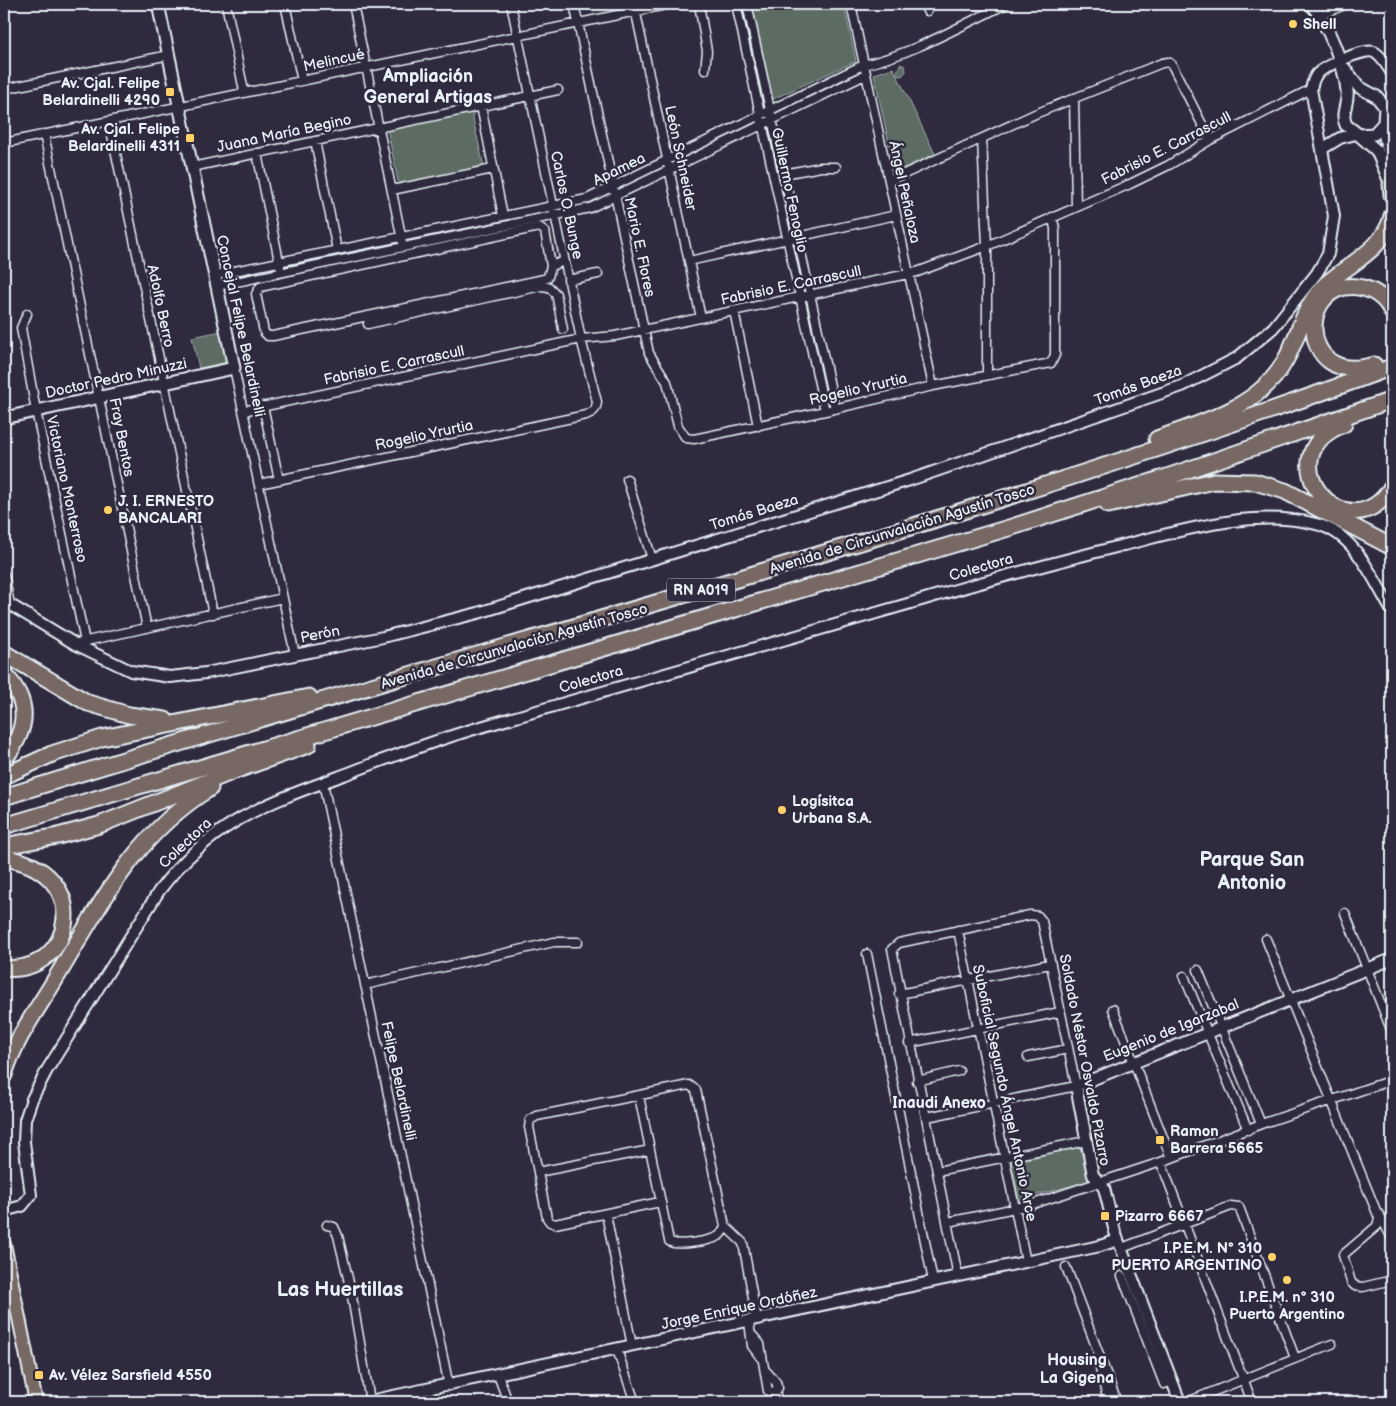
<svg xmlns="http://www.w3.org/2000/svg" width="1396" height="1406" viewBox="0 0 1396 1406" font-family="'Balsamiq Sans',sans-serif">
	<rect width="100%" height="100%" fill="#2f2a3d"/>
	<filter id="ink" filterUnits="userSpaceOnUse"><feTurbulence type="fractalNoise" baseFrequency=".02" numOctaves="2"/><feDisplacementMap in="SourceGraphic" scale="10" xChannelSelector="R" yChannelSelector="G"/><feConvolveMatrix kernelMatrix="1 2 1 2 8 2 1 2 1" color-interpolation-filters="sRGB"/></filter>
	<g filter="url(#ink)">
		<path fill="#5c6c64" stroke="#a2aeae" d="M752 4H844L856 61 773 99Z
			M900 64 905 66 906 71 902 76 897 75 935 154 895 172 874 74 893 68 896 74Z
			M471 110 484 167 399 186 387 128Z
			M222 331 228 356 224 363 199 368 192 337Z
			M1080 1147 1088 1181 1019 1200 1011 1162Z"/>
		<g fill="none" stroke-linecap="round" stroke-linejoin="round">
			<g stroke="#e8f1f8" stroke-width="11">
				<path id="minor" d="M226 4 244 91
					M285 4 302 81
					M353 4 402 240
					M574 4 649 353 667 382 678 426 686 438 694 439 825 411 933 386 1051 363 1055 355V228L1052 217
					M634 4 701 318
					M699 4 707 51 705 70
					M736 4 825 411
					M747 4 835 409
					M851 4 933 386
					M924 4 927 11
					M976 4H977
					M1319 16 1346 4
					M4 89 169 55
					M1074 98 1076 207
					M481 106 503 216
					M109 121 213 614
					M44 134 147 628
					M982 139 987 246V375
					M315 141 337 250
					M4 143 670 4
					M257 153 280 266
					M192 167 558 90
					M783 174 821 167H836
					M889 181 1035 114 1162 63 1168 62 1172 65 1210 140
					M392 190 493 169
					M689 261 896 215
					M551 266 545 231 539 227 260 287 256 294 264 332 268 336H273L544 279 548 277 551 266 564 261
					M215 275 587 199 863 65C913 54 960 26 1006 4
					M568 280 598 274
					M217 286 590 208 865 75
					M734 311 758 426
					M27 314 21 328 36 411 85 642
					M368 324 541 286 549 287 556 294 563 329
					M234 368 295 655
					M263 406 279 480
					M243 411 581 339 615 336 917 272 987 246 1130 184 1169 165 1210 140 1311 89
					M627 479 652 559
					M259 484 586 415C593 412 596 411 597 402L581 339 511 4
					M4 575 10 604
					M82 642 283 598
					M323 783 449 1386
					M1345 913 1392 1032
					M958 930 1026 1262
					M1266 939 1379 1218 1377 1226 1343 1255 1351 1282 1355 1286 1363 1287 1392 1280
					M867 954 933 1281
					M1198 970 1261 1124
					M1184 976 1248 1130
					M365 985 554 942H578
					M899 994 1050 964
					M1113 1009 1171 1158
					M909 1043 1060 1012
					M1028 1057 1068 1049
					M917 1081 959 1071
					M639 1096 669 1241C676 1247 710 1241 719 1236 722 1233 724 1230 725 1226L696 1090 689 1085 537 1116 530 1120 529 1127 547 1218 550 1222 555 1224 660 1202
					M927 1117 1076 1086 1042 921 1038 916 1030 915 899 943 892 949 958 1276
					M1161 1162 1252 1402
					M937 1171 1086 1141
					M538 1172 650 1150
					M606 1214 632 1346
					M1379 1214 1392 1238
					M948 1222 1030 1205 1161 1162 1261 1124 1392 1080
					M327 1225 334 1227 338 1236 351 1291 370 1401
					M725 1226 743 1243 757 1320
					M1122 1248 1231 1206 1239 1207 1295 1358
					M1066 1267 1117 1402
					M1122 1276 1164 1384 1173 1381
					M749 1321 752 1346 761 1358
					M752 1335 760 1344 768 1391 775 1392 778 1388 776 1382 765 1370
					M617 1350 635 1402
					M1100 1369 1108 1402
					M498 1375 508 1402
					M775 1392 778 1402
					M1187 1402 1332 1344"/>
			</g>
			<g stroke="#e8f1f8" stroke-width="14">
				<path id="tertiary" d="M1322 149 1340 138 1356 134
					M4 601 75 644 131 671 170 677 206 673 383 637 478 613 910 480 1182 386 1237 358 1273 328 1317 273 1328 254 1334 216 1311 89C1312 84 1313 79 1317 74 1325 66 1364 48 1374 52 1382 56 1387 66 1392 73
					M4 1211 22 1206 31 1195 24 1142 25 1120 32 1099 47 1070 159 891C211 821 270 802 349 773 390 757 431 742 474 729 622 686 770 643 918 601 985 581 1052 563 1120 546 1181 531 1251 508 1316 524 1355 533 1373 579 1392 611
					M365 1402 1100 1246 1118 1240
					M1180 1402 1115 1232 1104 1188 1093 1175 1076 1086 1392 959"/>
			</g>
			<g stroke="#e8f1f8" stroke-width="15">
				<path id="secondary" d="M1311 4C1327 22 1345 67 1347 91 1349 104 1340 112 1346 125L1359 135 1374 134 1384 123 1385 107 1377 97 1359 87 1344 68
					M1385 121V137L1392 163
					M1359 135 1377 151 1392 187
					M4 418 234 368 158 4"/>
			</g>
			<g stroke="#e8f1f8" stroke-width="16">
				<path id="trunk" d="M4 1244 36 1402"/>
			</g>
			<g stroke="#e8f1f8" stroke-width="19">
				<path id="motorway" d="M1391 184 1392 195
					M1374 365C1295 389 1297 273 1363 288 1376 291 1387 300 1392 312
					M1344 424C1262 456 1347 558 1392 487
					M1157 439C1204 422 1262 406 1286 359 1299 335 1303 309 1322 288 1345 265 1384 251 1392 216
					M1108 505 1214 481 1255 482 1285 491 1392 547
					M4 653 88 703 129 715 165 720
					M4 674C31 702 28 730 4 759
					M4 776 52 754 102 738 309 697
					M4 797C466 651 937 534 1392 367
					M4 826 1012 527 1170 476 1392 400
					M4 846 58 836 99 825 234 771 308 745
					M4 858C95 870 75 976 4 968
					M4 1075C14 1040 38 1009 56 978 100 905 134 835 210 788"/>
			</g>
			<use href="#minor" stroke="#2f2a3d" stroke-width="8"/>
			<use href="#tertiary" stroke="#2f2a3d" stroke-width="10"/>
			<use href="#secondary" stroke="#2f2a3d" stroke-width="11"/>
			<use href="#trunk" stroke="#776864" stroke-width="12"/>
			<use href="#motorway" stroke="#776864" stroke-width="15"/>
		</g>
	</g>
	<g fill="#ffd166" stroke="#2f2a3d" stroke-width="2">
		<circle cx="1293" cy="24" r="5"/>
		<rect x="165" y="87" width="10" height="10" rx="2.5"/>
		<rect x="185" y="133" width="10" height="10" rx="2.5"/>
		<circle cx="108" cy="510" r="5"/>
		<circle cx="782" cy="810" r="5"/>
		<rect x="1155" y="1135" width="10" height="10" rx="2.5"/>
		<rect x="1100" y="1211" width="10" height="10" rx="2.5"/>
		<circle cx="1272" cy="1257" r="5"/>
		<circle cx="1287" cy="1280" r="5"/>
		<rect x="34" y="1370" width="10" height="10" rx="2.5"/>
	</g>
	<g text-anchor="middle" stroke-width="5" stroke-linejoin="round" paint-order="stroke">
		<rect fill="#2f2a3d" stroke="#b0b5c0" stroke-width="1" x="667" y="578.5" width="68" height="23" rx="4"/>
		<g font-size="14" font-weight="bold" fill="#e8f1f8">
			<text x="701" y="595">RN A019</text>
		</g>
		<g font-size="15" font-weight="bold" fill="#e8f1f8" stroke="#2f2a3d" text-anchor="start">
			<text x="1303" y="29">Shell</text>
			<text x="160" y="88" text-anchor="end">Av. Cjal. Felipe<tspan x="160" dy="17">Belardinelli 4290</tspan></text>
			<text x="180" y="134" text-anchor="end">Av. Cjal. Felipe<tspan x="180" dy="17">Belardinelli 4311</tspan></text>
			<text x="118" y="506">J. I. ERNESTO<tspan x="118" dy="17">BANCALARI</tspan></text>
			<text x="792" y="806">Logísitca<tspan x="792" dy="17">Urbana S.A.</tspan></text>
			<text x="1170" y="1136">Ramon<tspan x="1170" dy="17">Barrera 5665</tspan></text>
			<text x="1115" y="1221">Pizarro 6667</text>
			<text x="1262" y="1253" text-anchor="end">I.P.E.M. N° 310<tspan x="1262" dy="17">PUERTO ARGENTINO</tspan></text>
			<text x="1287" y="1302" text-anchor="middle">I.P.E.M. n° 310<tspan x="1287" dy="17">Puerto Argentino</tspan></text>
			<text x="49" y="1380">Av. Vélez Sarsfield 4550</text>
		</g>
		<g font-size="15" fill="#e8f1f8" stroke="#2f2a3d">
			<text transform="translate(334 60) rotate(-12)" y="5">Melincué</text>
			<text transform="translate(284 133) rotate(-12)" y="5">Juana María Begino</text>
			<text transform="translate(1166 148) rotate(-27)" y="5">Fabrisio E. Carrascull</text>
			<text transform="translate(681 158) rotate(78)" y="5">León Schneider</text>
			<text transform="translate(619 169) rotate(-26)" y="5">Apamea</text>
			<text transform="translate(790 190) rotate(78)" y="5">Guillermo Fenoglio</text>
			<text transform="translate(905 192) rotate(78)" y="5">Ángel Peñaloza</text>
			<text transform="translate(567 205) rotate(78)" y="5">Carlos O. Bunge</text>
			<text transform="translate(640 247) rotate(78)" y="5">Mario E. Flores</text>
			<text transform="translate(791 285) rotate(-12)" y="5">Fabrisio E. Carrascull</text>
			<text transform="translate(161 306) rotate(78)" y="5">Adolfo Berro</text>
			<text transform="translate(241 326) rotate(78)" y="5">Concejal Felipe Belardinelli</text>
			<text transform="translate(394 365) rotate(-12)" y="5">Fabrisio E. Carrascull</text>
			<text transform="translate(116 378) rotate(-12)" y="5">Doctor Pedro Minuzzi</text>
			<text transform="translate(1138 385) rotate(-20)" y="5">Tomás Baeza</text>
			<text transform="translate(858 389) rotate(-13)" y="5">Rogelio Yrurtia</text>
			<text transform="translate(424 435) rotate(-12)" y="5">Rogelio Yrurtia</text>
			<text transform="translate(122 437) rotate(79)" y="5">Fray Bentos</text>
			<text transform="translate(67 489) rotate(78)" y="5">Victoriano Monterroso</text>
			<text transform="translate(754 512) rotate(-17)" y="5">Tomás Baeza</text>
			<text transform="translate(902 529) rotate(-17)" y="5">Avenida de Circunvalación Agustín Tosco</text>
			<text transform="translate(981 567) rotate(-16)" y="5">Colectora</text>
			<text transform="translate(320 634) rotate(-11)" y="5">Perón</text>
			<text transform="translate(514 646) rotate(-16)" y="5">Avenida de Circunvalación Agustín Tosco</text>
			<text transform="translate(591 679) rotate(-16)" y="5">Colectora</text>
			<text transform="translate(185 843) rotate(-43)" y="5">Colectora</text>
			<text transform="translate(1171 1030) rotate(-22)" y="5">Eugenio de Igarzabal</text>
			<text transform="translate(1085 1060) rotate(79)" y="5">Soldado Néstor Osvaldo Pizarro</text>
			<text transform="translate(399 1081) rotate(78)" y="5">Felipe Belardinelli</text>
			<text transform="translate(1005 1093) rotate(78)" y="5">Suboficial Segundo Ángel Antonio Arce</text>
			<text transform="translate(739 1308) rotate(-12)" y="5">Jorge Enrique Ordóñez</text>
		</g>
		<g font-size="16" font-weight="bold" fill="#e8f1f8" stroke="#2f2a3d">
			<text x="939" y="1108">Inaudi Anexo</text>
			<text x="1077" y="1365">Housing<tspan x="1077" dy="18">La Gigena</tspan></text>
		</g>
		<g font-size="18" font-weight="bold" fill="#e8f1f8" stroke="#2f2a3d">
			<text x="428" y="82">Ampliación<tspan x="428" dy="21">General Artigas</tspan></text>
		</g>
		<g font-size="20" font-weight="bold" fill="#e8f1f8" stroke="#2f2a3d">
			<text x="1252" y="866">Parque San<tspan x="1252" dy="23">Antonio</tspan></text>
			<text x="340" y="1296">Las Huertillas</text>
		</g>
	</g>
	<rect width="1396" height="1406" fill="none" stroke="#2f2a3d" stroke-width="20"/>
	<rect x="10" y="10" width="1376" height="1386" fill="none" stroke="#e8f1f8" stroke-width="2" filter="url(#ink)"/>
</svg>
